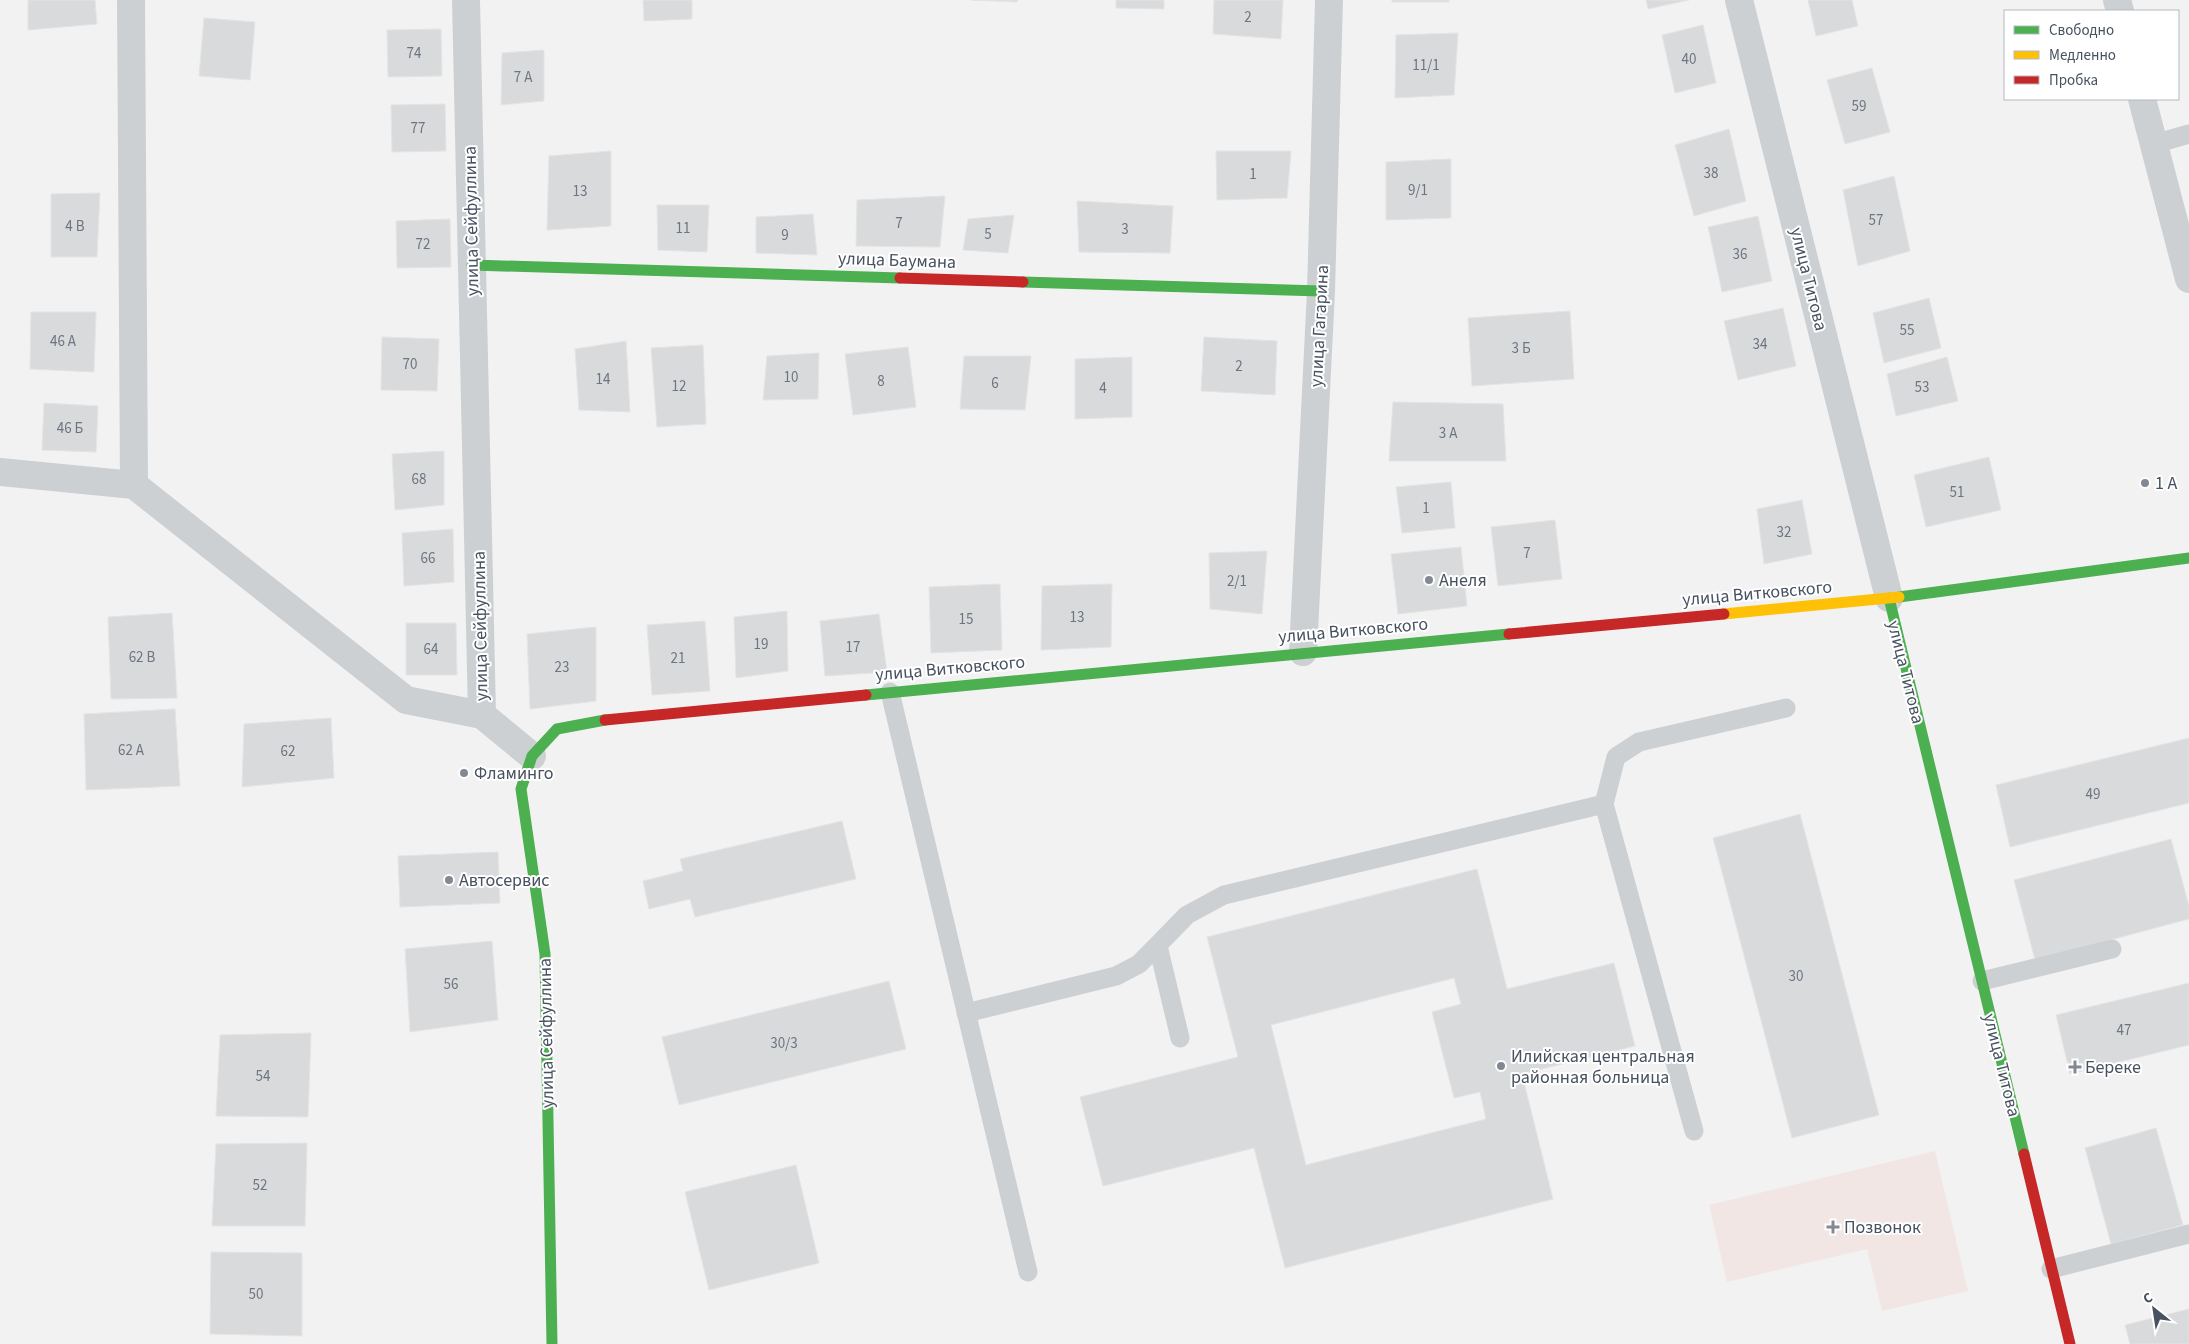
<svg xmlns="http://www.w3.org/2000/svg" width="2189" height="1344" viewBox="0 0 2189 1344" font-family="'Source Sans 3',sans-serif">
	<rect width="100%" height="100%" fill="#f2f2f2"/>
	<path fill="#f1e6e4" d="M1935 1151 1968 1291 1882 1311 1867 1249 1727 1282 1709 1205Z"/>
	<path fill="#d9dadc" stroke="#e4e4e5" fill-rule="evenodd" d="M28 0H95L97 24 28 30Z
		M643 0H692V19L644 21Z
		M971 0H1018L1017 2Z
		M1116 0H1164V9L1116 8Z
		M1214 0H1283L1281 39 1213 34Z
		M1392 0H1449V2H1392Z
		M1646 0H1689L1648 9Z
		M1808 0H1852L1858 26 1816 36Z
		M204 18 255 22 250 80 199 76Z
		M1703 25 1716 83 1675 93 1662 35Z
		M441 29 442 76 388 77 387 30Z
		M1458 33 1454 95 1395 98 1396 35Z
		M544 50V101L501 105 502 53Z
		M1872 68 1890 132 1845 144 1827 80Z
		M445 104 446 151 392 152 391 105Z
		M1729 129 1746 201 1694 216 1675 145Z
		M611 151V226L547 230 549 156Z
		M1216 151H1291L1287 198 1217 200Z
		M1451 159V218L1386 220V162Z
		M1894 176 1910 251 1858 266 1843 190Z
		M100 193 97 257H51V194Z
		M945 196 940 247 856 246 857 200Z
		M1077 201 1173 206 1170 253 1079 252Z
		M657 205H709L707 252 658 250Z
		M813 214 817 255 756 253V217Z
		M1014 215 1008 253 963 250 968 219Z
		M1758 216 1772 281 1722 292 1708 227Z
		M450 219 451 267 397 268 396 221Z
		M1929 298 1941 348 1884 363 1873 313Z
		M1783 308 1796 366 1738 380 1724 321Z
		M1570 311 1574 379 1472 386 1468 318Z
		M31 312H96L94 372 30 369Z
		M382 337 439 339 437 391 381 390Z
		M1204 337 1277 341 1275 395 1201 391Z
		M626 341 630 412 579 410 575 349Z
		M703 345 706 424 657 427 651 348Z
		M908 347 916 407 853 415 845 354Z
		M819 353 818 399 763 400 767 356Z
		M964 356H1031L1025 410 960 409Z
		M1132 357V417L1075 419V359Z
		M1947 357 1958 401 1896 416 1887 374Z
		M1393 402 1503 404 1506 461H1389Z
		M44 403 98 406 96 452 42 450Z
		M444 451V505L395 510 392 454Z
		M1989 457 2001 510 1926 527 1914 475Z
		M1451 482 1455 528 1402 533 1396 487Z
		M1802 500 1812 554 1764 564 1757 509Z
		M1555 520 1562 579 1498 586 1491 527Z
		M453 529 454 582 404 586 402 533Z
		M1461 547 1467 606 1398 614 1391 554Z
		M1267 551 1262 614 1210 609 1209 553Z
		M1000 584 1002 650 931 653 929 587Z
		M1112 584 1111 647 1041 650 1042 586Z
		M787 611 788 671 736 678 734 617Z
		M172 613 177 698 111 699 108 617Z
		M879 614 887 672 825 676 820 621Z
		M705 621 710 691 652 695 647 625Z
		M406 623H456L457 675H406Z
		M596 627V701L530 709 527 634Z
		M175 709 180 786 86 790 84 714Z
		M331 718 334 778 242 787 244 724Z
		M2189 738V803L2010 847 1996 785Z
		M1800 814 1879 1115 1792 1138 1713 838Z
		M842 821 856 879 695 917 690 899 649 909 643 881 683 871 680 859Z
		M2171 839 2189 906V919L2035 960 2014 880Z
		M498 852 500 903 400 907 398 856Z
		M1477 869 1507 989 1614 963 1635 1046 1522 1074 1553 1199 1285 1268 1254 1148 1103 1186 1080 1097 1238 1057 1207 937ZM1454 978 1461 1004 1432 1012 1454 1098 1480 1092 1486 1119 1306 1165 1271 1025Z
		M492 941 498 1020 410 1032 405 949Z
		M889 981 906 1049 679 1105 662 1037Z
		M2189 983V1045L2070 1074 2056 1015Z
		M311 1033 308 1117 216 1116 220 1035Z
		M2156 1128 2183 1225 2111 1244 2085 1148Z
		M307 1143 305 1226H212L216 1144Z
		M796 1165 819 1263 709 1290 685 1192Z
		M211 1252 302 1253V1336L210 1334Z
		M2189 1309V1344H2130L2125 1325Z"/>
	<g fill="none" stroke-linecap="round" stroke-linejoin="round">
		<path stroke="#cdd0d3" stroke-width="19" d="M2154 144 2189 134
			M890 692 1028 1272
			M1604 804 1694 1131
			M1158 946 1180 1038
			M1982 981 2112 949
			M966 1013 1116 976 1139 964 1187 915 1224 895 1604 804 1616 757 1639 742 1786 708
			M2051 1269 2189 1234"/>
		<path stroke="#cdd0d3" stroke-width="28" d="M131 0 134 485
			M466 0 482 715 532 756
			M1739 0 1889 598
			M2117 0 2120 11
			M2142 99 2189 279
			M0 472 134 485 406 700 482 715
			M1303 652 1321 291 1329 0"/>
		<path stroke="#4caf50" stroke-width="11" d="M472 265 900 278
			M1023 282 1321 291
			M1899 597 2189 558
			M1889 598 2024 1154
			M866 695 1509 634
			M552 1344 545 954 521 789 532 756 557 729 605 720"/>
		<path stroke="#ffc107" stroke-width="11" d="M1724 614 1899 597"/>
		<path stroke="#c62828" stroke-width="11" d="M900 278 1023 282
			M1509 634 1724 614
			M605 720 866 695
			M2024 1154 2070 1344"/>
	</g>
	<g fill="#838993" stroke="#fff" stroke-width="2">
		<circle cx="2145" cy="483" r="5"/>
		<circle cx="1429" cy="580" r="5"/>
		<circle cx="464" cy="773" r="5"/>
		<circle cx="449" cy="880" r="5"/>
		<circle cx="1501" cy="1066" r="5"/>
		<path d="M2072.5 1059.5h5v5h5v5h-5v5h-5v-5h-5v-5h5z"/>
		<path d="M1830.5 1219.5h5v5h5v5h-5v5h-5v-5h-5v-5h5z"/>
	</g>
	<g text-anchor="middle" stroke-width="4" stroke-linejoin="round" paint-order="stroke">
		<g font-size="15" fill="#6d7580">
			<text x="1248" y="22">2</text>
			<text x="414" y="58">74</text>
			<text x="1689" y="64">40</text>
			<text x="1426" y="70">11/1</text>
			<text x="523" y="82">7 А</text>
			<text x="1859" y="111">59</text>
			<text x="418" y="133">77</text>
			<text x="1711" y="178">38</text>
			<text x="1253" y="179">1</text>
			<text x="1418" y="195">9/1</text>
			<text x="580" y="196">13</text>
			<text x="1876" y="225">57</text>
			<text x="899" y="228">7</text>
			<text x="75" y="231">4 В</text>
			<text x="683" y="233">11</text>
			<text x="1125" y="234">3</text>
			<text x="988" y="239">5</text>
			<text x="785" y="240">9</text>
			<text x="423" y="249">72</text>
			<text x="1740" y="259">36</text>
			<text x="1907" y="335">55</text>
			<text x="63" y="346">46 А</text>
			<text x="1760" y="349">34</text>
			<text x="1521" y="353">3 Б</text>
			<text x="410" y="369">70</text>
			<text x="1239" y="371">2</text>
			<text x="791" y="382">10</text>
			<text x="603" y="384">14</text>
			<text x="881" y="386">8</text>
			<text x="995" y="388">6</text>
			<text x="679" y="391">12</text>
			<text x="1922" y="392">53</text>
			<text x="1103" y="393">4</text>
			<text x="70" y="433">46 Б</text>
			<text x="1448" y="438">3 А</text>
			<text x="419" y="484">68</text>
			<text x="1957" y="497">51</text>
			<text x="1426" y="513">1</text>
			<text x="1784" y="537">32</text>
			<text x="1527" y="558">7</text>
			<text x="428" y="563">66</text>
			<text x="1237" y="586">2/1</text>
			<text x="1077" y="622">13</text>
			<text x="966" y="624">15</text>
			<text x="761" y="649">19</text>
			<text x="853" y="652">17</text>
			<text x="431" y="654">64</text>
			<text x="142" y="662">62 В</text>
			<text x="678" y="663">21</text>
			<text x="562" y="672">23</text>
			<text x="131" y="755">62 А</text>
			<text x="288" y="756">62</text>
			<text x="2093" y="799">49</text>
			<text x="1796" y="981">30</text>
			<text x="451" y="989">56</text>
			<text x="2124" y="1035">47</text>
			<text x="784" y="1048">30/3</text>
			<text x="263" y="1081">54</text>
			<text x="260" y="1190">52</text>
			<text x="256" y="1299">50</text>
		</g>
		<g font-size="18" fill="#475160" stroke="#fff">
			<text transform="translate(471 221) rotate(-91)" y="6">улица Сейфуллина</text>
			<text transform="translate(897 260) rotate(2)" y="6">улица Баумана</text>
			<text transform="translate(1809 279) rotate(76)" y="6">улица Титова</text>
			<text transform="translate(1319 326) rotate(-87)" y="6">улица Гагарина</text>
			<text transform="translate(1757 593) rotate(-5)" y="6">улица Витковского</text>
			<text transform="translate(480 626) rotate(-91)" y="6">улица Сейфуллина</text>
			<text transform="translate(1353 630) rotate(-5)" y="6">улица Витковского</text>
			<text transform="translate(950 668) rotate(-5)" y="6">улица Витковского</text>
			<text transform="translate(1906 672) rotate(76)" y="6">улица Титова</text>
			<text transform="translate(546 1033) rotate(-91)" y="6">улица Сейфуллина</text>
			<text transform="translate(2002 1065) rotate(76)" y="6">улица Титова</text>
		</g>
		<g font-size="18" fill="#475160" stroke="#fff" text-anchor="start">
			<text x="2155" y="489">1 А</text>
			<text x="1439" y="586">Анеля</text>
			<text x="474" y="779">Фламинго</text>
			<text x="459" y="886">Автосервис</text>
			<text x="1511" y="1062">Илийская центральная<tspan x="1511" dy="21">районная больница</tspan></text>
			<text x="2085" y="1073">Береке</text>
			<text x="1844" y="1233">Позвонок</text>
		</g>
	</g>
	<rect x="2004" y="10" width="175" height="90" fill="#ffffff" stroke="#b5b9bf"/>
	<rect x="2014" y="26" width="25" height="8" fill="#4caf50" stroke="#b5b9bf"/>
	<text x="2049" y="35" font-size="15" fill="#475160">Свободно</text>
	<rect x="2014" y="51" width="25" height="8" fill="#ffc107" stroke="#b5b9bf"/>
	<text x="2049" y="60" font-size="15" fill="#475160">Медленно</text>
	<rect x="2014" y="76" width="25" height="8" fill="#c62828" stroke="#b5b9bf"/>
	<text x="2049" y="85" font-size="15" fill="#475160">Пробка</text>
	<g transform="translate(2154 1309) rotate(330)" stroke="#ffffff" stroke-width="4" paint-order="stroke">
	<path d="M0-4L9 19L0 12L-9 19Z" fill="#475160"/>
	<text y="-8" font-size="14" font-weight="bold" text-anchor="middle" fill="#475160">С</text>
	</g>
</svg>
